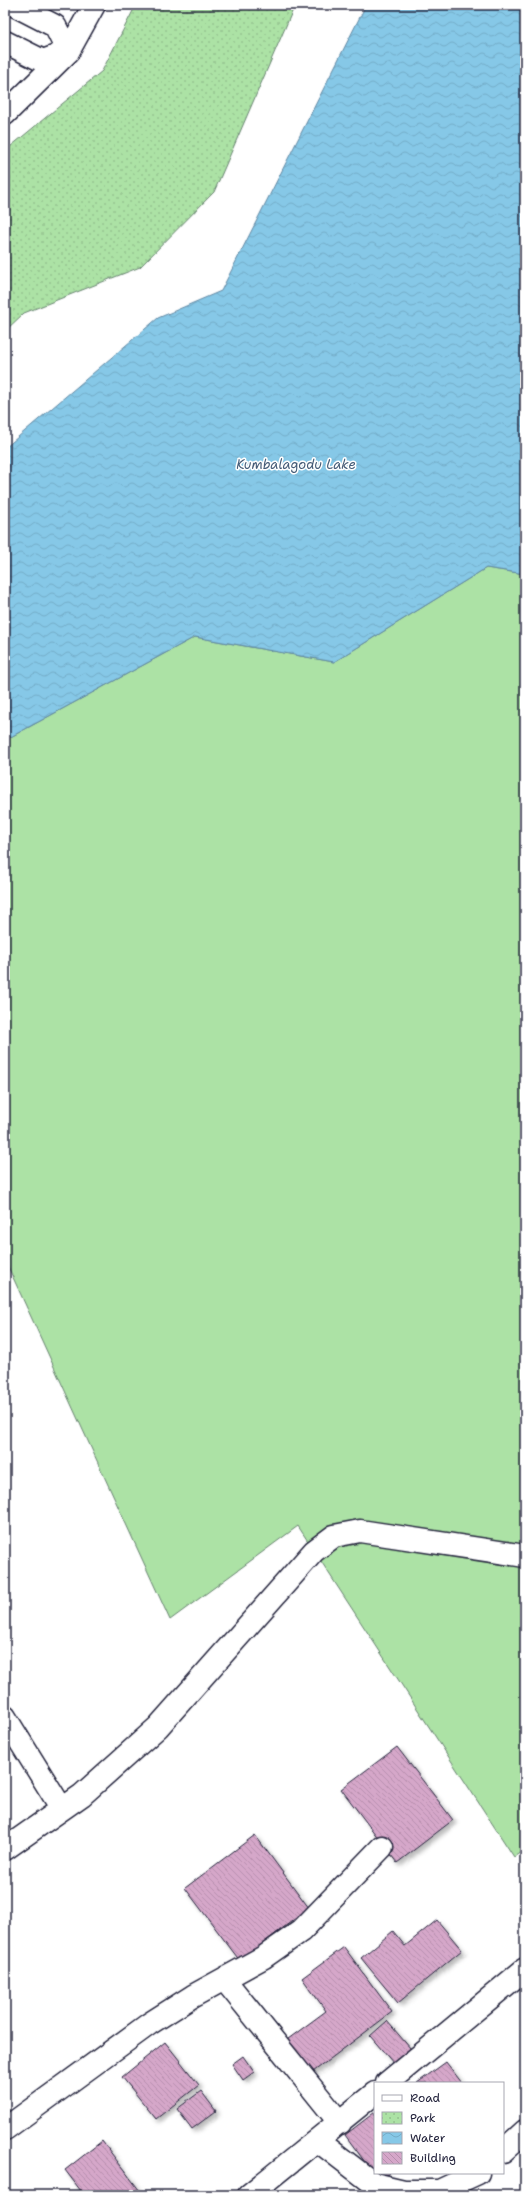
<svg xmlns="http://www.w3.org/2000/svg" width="530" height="2200" viewBox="0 0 530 2200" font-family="'Shantell Sans',sans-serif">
	<defs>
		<pattern id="park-dots" width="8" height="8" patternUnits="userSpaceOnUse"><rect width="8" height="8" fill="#ace2a5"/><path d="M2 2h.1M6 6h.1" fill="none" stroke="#94c28f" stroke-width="1.8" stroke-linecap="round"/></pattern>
		<pattern id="water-waves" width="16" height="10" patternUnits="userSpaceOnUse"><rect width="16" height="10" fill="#86c8e7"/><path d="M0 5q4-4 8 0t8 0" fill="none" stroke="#73acc7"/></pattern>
		<pattern id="building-back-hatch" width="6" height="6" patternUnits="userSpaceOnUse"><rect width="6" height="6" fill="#d5a7c9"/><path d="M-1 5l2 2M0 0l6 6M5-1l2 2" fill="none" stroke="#b78fae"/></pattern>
		<filter id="shadow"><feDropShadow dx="3.5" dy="3.5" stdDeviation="2" flood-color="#0004"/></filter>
	</defs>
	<rect width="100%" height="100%" fill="#fff"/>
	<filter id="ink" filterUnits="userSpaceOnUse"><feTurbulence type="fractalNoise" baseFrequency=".025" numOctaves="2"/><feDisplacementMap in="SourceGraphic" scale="8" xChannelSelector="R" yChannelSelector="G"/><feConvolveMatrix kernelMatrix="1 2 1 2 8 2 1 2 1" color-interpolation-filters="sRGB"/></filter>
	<g filter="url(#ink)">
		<path fill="#ace2a5" stroke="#678270" d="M486 568 525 574V1849L514 1857 298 1526 170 1620 5 1260V740L195 637 334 662Z"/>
		<path fill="url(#park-dots)" stroke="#678270" d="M136 5H295L214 192 140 267 24 313 5 331V151L102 71Z"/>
		<path fill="url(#water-waves)" stroke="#5e86a2" d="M366 5H525V574L486 568 334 662 195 637 5 740V448L158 318 221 291Z"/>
		<path fill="url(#building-back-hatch)" stroke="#22223b" filter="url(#shadow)" d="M397 1747 453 1820 397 1863 341 1789Z
			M255 1835 309 1908 240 1961 185 1888Z
			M437 1920 462 1950 398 2003 361 1958 393 1931 405 1946Z
			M344 1947 392 2012 309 2075 284 2042 326 2011 302 1978Z
			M387 2021 417 2056 400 2071 370 2036Z
			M165 2042 199 2085 156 2119 122 2077Z
			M243 2056 254 2072 243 2080 232 2064Z
			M446 2062 462 2083H417Z
			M201 2091 216 2111 192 2129 177 2109Z
			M375 2112V2173H390L379 2181 345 2135Z
			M102 2141 143 2195H84L65 2170Z"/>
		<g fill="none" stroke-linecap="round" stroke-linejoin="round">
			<g stroke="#22223b" stroke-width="25">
				<path id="street" d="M14 5 55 26 68 52
					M5 42 43 61 67 52
					M5 114 68 52 94 5
					M5 1717 62 1809
					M5 1849 82 1795 158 1727 314 1551 334 1536 360 1531 525 1556
					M224 1979 340 2123
					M387 2083 525 1969
					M5 2129 149 2024 193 1996 264 1957 301 1931 382 1847
					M317 2140 374 2184 404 2191H439L478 2173
					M503 2151 525 2131
					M249 2195 375 2093"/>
			</g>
			<use href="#street" stroke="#fff" stroke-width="22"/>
		</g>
	</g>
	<g text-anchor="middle" stroke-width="3" stroke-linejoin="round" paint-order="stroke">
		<g font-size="13" font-style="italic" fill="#455c77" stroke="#fff">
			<text x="296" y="469">Kumbalagodu Lake</text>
		</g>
	</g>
	<rect width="530" height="2200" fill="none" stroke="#fff" stroke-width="20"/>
	<rect x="10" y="10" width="510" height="2180" fill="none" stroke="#22223b" stroke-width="1.5" filter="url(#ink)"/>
	<rect x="374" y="2082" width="130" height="92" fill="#ffffff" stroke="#a7a7b1"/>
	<rect x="382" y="2095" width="20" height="6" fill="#ffffff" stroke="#a7a7b1"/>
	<text x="410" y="2102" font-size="12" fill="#22223b">Road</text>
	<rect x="382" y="2112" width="20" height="12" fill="url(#park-dots)" stroke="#a7a7b1"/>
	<text x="410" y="2122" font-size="12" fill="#22223b">Park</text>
	<rect x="382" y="2132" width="20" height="12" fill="url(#water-waves)" stroke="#a7a7b1"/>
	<text x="410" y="2142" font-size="12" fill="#22223b">Water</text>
	<rect x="382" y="2152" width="20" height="12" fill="url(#building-back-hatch)" stroke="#a7a7b1"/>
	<text x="410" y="2162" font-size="12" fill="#22223b">Building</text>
</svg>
